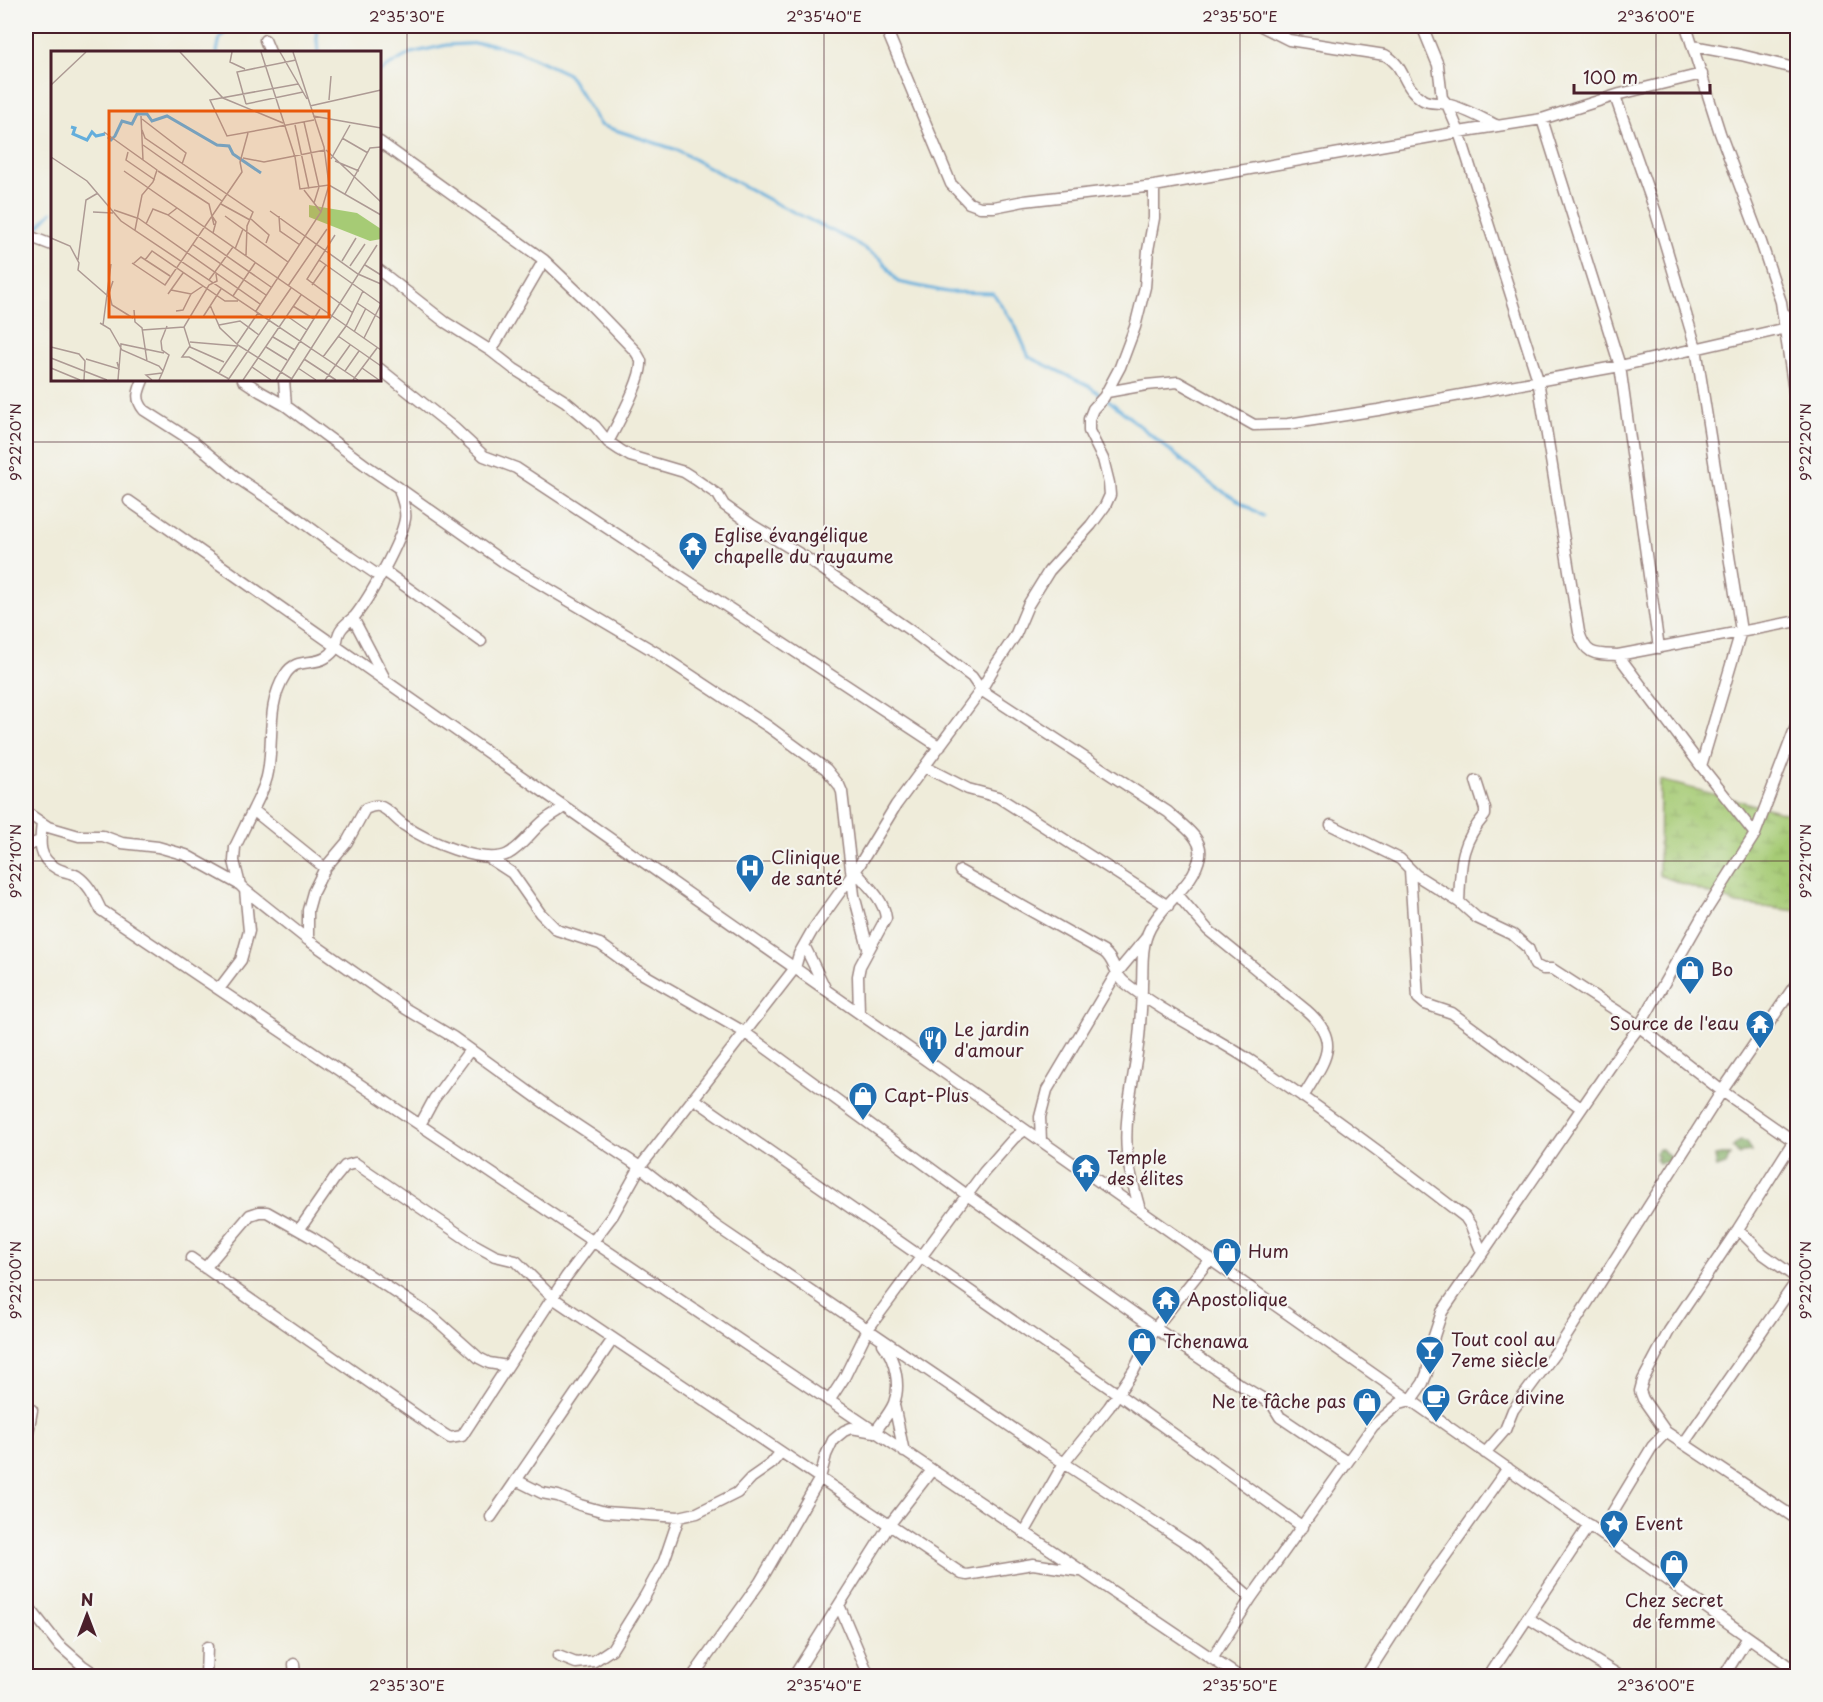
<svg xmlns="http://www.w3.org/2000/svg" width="1823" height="1702" viewBox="0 0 1823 1702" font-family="'Playpen Sans',sans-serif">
	<defs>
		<pattern id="forest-firs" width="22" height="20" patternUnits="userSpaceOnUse" patternTransform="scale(1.5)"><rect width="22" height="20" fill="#84af66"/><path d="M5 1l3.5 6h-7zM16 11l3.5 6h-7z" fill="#6e8e54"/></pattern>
		<pattern id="wetland-marsh" width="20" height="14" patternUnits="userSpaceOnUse" patternTransform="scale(1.5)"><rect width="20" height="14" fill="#a6cb75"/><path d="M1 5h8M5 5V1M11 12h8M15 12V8" fill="none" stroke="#90ae65"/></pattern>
	</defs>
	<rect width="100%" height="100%" fill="#f6f6f2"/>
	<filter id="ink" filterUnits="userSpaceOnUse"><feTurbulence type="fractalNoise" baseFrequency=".0167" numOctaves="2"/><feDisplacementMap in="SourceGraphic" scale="12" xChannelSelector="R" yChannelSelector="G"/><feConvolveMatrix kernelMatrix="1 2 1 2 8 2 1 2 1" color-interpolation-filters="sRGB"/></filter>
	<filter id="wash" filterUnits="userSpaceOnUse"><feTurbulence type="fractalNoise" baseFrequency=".008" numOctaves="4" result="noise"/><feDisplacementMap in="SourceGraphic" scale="24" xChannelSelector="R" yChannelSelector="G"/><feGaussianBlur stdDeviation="1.35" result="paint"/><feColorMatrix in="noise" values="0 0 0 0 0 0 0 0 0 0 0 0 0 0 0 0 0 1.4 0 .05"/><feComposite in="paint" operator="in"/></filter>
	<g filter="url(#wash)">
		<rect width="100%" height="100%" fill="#efecda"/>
		<path fill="url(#forest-firs)" stroke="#676748" stroke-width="1.5" d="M1740 1141 1746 1142 1751 1152 1742 1153 1739 1155 1733 1147Z
			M1659 1149H1662L1671 1159 1667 1162 1659 1163 1656 1159 1659 1157 1656 1155V1153Z
			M1721 1155H1730L1726 1165 1717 1168 1715 1156Z"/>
		<path fill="url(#wetland-marsh)" stroke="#787550" stroke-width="1.5" d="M1660 780 1797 816V911L1737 904 1659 875Z"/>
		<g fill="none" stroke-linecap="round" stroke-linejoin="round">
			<path stroke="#64aedc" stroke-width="3" d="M275 26C289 31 301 26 316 28L318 52
				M217 52 220 37 233 26
				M380 71 411 53 447 45 486 43 519 51 568 74 600 125 677 150 773 202 851 240 881 259 898 282 947 292 993 293 1015 325 1029 357 1089 386 1101 395
				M31 234 52 212
				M1107 399 1211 484 1263 516"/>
		</g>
	</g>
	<g filter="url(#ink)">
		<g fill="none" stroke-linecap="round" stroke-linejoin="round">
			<g stroke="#9c8682" stroke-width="13">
				<path id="minor" d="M885 26 951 184 969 203 980 207H994L1024 201 1154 186 1459 132 1542 119 1620 94 1702 74
					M1261 26 1289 40 1385 55C1406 66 1401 86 1423 100 1430 104 1439 102 1446 104 1464 108 1481 118 1498 126
					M1422 26 1438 65 1442 98 1447 104 1459 132 1538 380 1579 632C1586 656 1595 654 1618 655L1798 621
					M1686 26 1720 133 1761 242 1781 302 1798 418
					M265 40 270 52
					M1693 46 1741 55 1798 69
					M1615 96 1656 213 1696 348 1741 631 1701 766
					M1542 119 1620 366 1659 648
					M380 142 544 260 587 301 636 352C637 354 641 360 641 361 643 379 617 425 608 442
					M26 235 52 245
					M380 271 445 322 491 351 514 369 565 401 595 426 608 442 620 450 630 456 684 472 695 479 718 495 724 505 752 525 805 557 914 633 972 677 981 690 1168 812C1179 823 1203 837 1200 855 1194 889 1156 906 1146 938 1141 952 1143 969 1142 984 1142 997 1141 1011 1140 1025 1138 1067 1123 1110 1127 1152 1129 1172 1135 1191 1140 1210
					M1785 314 1798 330
					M491 351 544 260
					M380 369 454 428 484 456 516 468 940 747
					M143 380C138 392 135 399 144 410L194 442 236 477 290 513 335 546 379 576
					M284 380 286 406
					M1107 392 1146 385 1178 382 1254 425 1288 424 1378 410 1620 366 1786 328
					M399 488 505 563 657 653 769 727 826 769 839 785 842 792 854 895 868 948
					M129 501 1798 1672
					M383 570 481 641
					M353 618 384 677
					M1618 655 1701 766 1755 834
					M925 767 968 789 998 797 1168 906
					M253 810 325 868
					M26 812 42 823C40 841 37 858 56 868 62 872 71 872 77 876 90 885 95 898 101 910L1238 1676
					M42 823 48 827 79 836H103L122 843 158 847 186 855 240 885
					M1331 825 1400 859 1416 875 1459 902 1477 918 1513 935 1528 948 1535 965 1543 969H1552L1628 1018 1722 1091 1798 1144
					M26 846 40 841
					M489 858 512 873 540 913 557 930 600 944 636 970 744 1032 967 1195 1155 1328 1237 1383 1272 1404 1280 1417 1347 1462
					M1410 870 1418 998 1425 1004 1452 1013 1581 1108
					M855 871C866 884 884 899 886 918L860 966 858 976 859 1013
					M960 871 1104 952C1115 960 1114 974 1124 982 1163 1013 1210 1034 1251 1061 1325 1110 1395 1163 1465 1217L1471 1226 1482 1253
					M245 890 308 940 406 1009 453 1037 554 1110 640 1167 716 1226 1064 1463 1194 1548 1251 1598
					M1177 894 1208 930 1306 1010C1344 1043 1323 1062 1303 1097
					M1459 902C1461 865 1459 845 1485 815V809L1476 781
					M308 940V910L313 892 325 868 347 842 365 809C370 807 374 805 379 806 389 809 395 819 404 825 425 840 483 866 508 854 523 846 532 830 545 820 551 815 558 812 564 807
					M804 945 825 988
					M219 989 241 960 249 931 245 890 240 885 234 861 235 847C241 835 247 822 253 810 259 797 266 786 268 772 274 739 266 705 285 675 296 657 311 666 325 658 342 648 333 639 342 628 346 623 351 620 355 616 370 597 401 542 405 519 407 509 401 498 399 488L368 467 286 406 261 392 243 380
					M693 1098 1118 1394 1303 1527
					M420 1125 434 1099 470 1050
					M1798 1134 1738 1229 1669 1331 1643 1380 1640 1391 1643 1399 1666 1432 1798 1520
					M1041 1141 1040 1117 1047 1090 1116 974 1146 938
					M1738 1229 1763 1254 1798 1279
					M299 1230 335 1178 345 1166 355 1163 475 1245 495 1256 516 1261 553 1298 962 1574 967 1575 1033 1564 1079 1571
					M191 1258 439 1431 450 1438 462 1436 566 1277 613 1215 640 1167 795 968 799 954 812 931 860 864 896 805 981 690 995 666 1015 636 1028 605 1049 571 1091 525 1105 506 1110 495 1109 483 1103 459 1089 431V419L1093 409 1104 397 1120 367 1135 327 1145 287 1148 250 1154 218V186
					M205 1268 250 1215 259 1212H267L313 1238 433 1317 479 1358 489 1363 507 1366
					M829 1401 844 1378 868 1329 984 1172 1014 1138 1025 1130
					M894 1405 904 1452
					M1684 1443 1798 1279
					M26 1444 32 1410
					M1485 1453 1505 1430 1513 1410 1558 1349 1722 1091 1798 981
					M516 1480 542 1493 558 1496 580 1505 605 1512 679 1517 697 1513 737 1493 751 1478 771 1464 781 1452
					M491 1517 613 1339
					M1024 1533 1064 1463 1109 1407 1134 1370 1155 1328 1210 1259
					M1600 1533 1652 1447 1666 1432
					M26 1601 28 1606 58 1644 82 1665 98 1676
					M839 1605 869 1676
					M1528 1618 1620 1676
					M558 1656 576 1663 594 1661 612 1649 645 1596 664 1561 679 1517
					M1212 1659 1251 1598 1373 1426 1400 1403 1411 1400 1423 1383 1427 1373 1434 1336 1442 1312 1623 1048 1639 1027 1702 917 1755 834 1798 721
					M294 1664 295 1676
					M206 1676 207 1647
					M693 1676 760 1582 820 1478 826 1455 833 1440 844 1431 851 1428 875 1432C881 1423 890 1413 894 1403 901 1385 895 1359 883 1344
					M794 1676 890 1524 932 1470
					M1366 1676 1424 1586 1508 1468
					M1489 1676 1589 1525
					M1724 1676 1748 1637"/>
			</g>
			<use href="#minor" stroke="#fff" stroke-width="10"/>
		</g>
	</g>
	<path fill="none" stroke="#4a1f2b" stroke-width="1.5" stroke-opacity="0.45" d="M407 26V1676M824 26V1676M1240 26V1676M1656 26V1676M26 442H1798M26 861H1798M26 1280H1798"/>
	<defs>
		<g id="temple-pin" transform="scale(1.5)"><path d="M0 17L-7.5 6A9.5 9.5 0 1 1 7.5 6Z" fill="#1f6fb2" stroke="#f6f6f2"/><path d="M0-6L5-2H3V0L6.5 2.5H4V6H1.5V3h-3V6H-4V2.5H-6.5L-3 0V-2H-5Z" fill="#fff"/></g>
		<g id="hospital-pin" transform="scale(1.5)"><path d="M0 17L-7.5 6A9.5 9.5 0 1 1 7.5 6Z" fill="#1f6fb2" stroke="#f6f6f2"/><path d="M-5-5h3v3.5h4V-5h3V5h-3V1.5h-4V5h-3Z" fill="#fff"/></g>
		<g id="shop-pin" transform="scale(1.5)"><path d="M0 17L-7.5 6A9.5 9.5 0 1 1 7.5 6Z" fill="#1f6fb2" stroke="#f6f6f2"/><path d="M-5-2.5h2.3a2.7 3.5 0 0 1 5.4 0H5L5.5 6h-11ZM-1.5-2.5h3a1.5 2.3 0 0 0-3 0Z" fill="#fff"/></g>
		<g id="restaurant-pin" transform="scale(1.5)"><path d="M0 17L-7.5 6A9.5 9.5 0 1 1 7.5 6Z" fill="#1f6fb2" stroke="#f6f6f2"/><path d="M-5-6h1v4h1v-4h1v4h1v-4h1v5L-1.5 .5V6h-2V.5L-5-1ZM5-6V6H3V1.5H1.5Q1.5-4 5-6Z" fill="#fff"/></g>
		<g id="bar-pin" transform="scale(1.5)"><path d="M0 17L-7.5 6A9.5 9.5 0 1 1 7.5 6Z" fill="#1f6fb2" stroke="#f6f6f2"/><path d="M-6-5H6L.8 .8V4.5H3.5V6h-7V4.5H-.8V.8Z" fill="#fff"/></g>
		<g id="cafe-pin" transform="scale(1.5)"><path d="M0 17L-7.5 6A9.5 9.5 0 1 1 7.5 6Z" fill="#1f6fb2" stroke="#f6f6f2"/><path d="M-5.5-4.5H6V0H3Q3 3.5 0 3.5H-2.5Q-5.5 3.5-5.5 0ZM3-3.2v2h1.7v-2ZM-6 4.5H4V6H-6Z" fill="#fff"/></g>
		<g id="sight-pin" transform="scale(1.5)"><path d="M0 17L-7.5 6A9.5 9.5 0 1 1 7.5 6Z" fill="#1f6fb2" stroke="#f6f6f2"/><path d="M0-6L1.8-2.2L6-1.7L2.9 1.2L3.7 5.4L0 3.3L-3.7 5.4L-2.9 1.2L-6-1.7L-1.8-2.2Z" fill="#fff"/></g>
	</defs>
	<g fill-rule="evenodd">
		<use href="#temple-pin" x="693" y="546"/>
		<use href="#hospital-pin" x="750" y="868"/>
		<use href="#shop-pin" x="1690" y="970"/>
		<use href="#temple-pin" x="1760" y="1024"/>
		<use href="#restaurant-pin" x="933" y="1040"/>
		<use href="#shop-pin" x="863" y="1096"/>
		<use href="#temple-pin" x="1086" y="1168"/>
		<use href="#shop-pin" x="1227" y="1252"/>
		<use href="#temple-pin" x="1166" y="1300"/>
		<use href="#shop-pin" x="1142" y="1342"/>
		<use href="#bar-pin" x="1430" y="1350"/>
		<use href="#cafe-pin" x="1436" y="1398"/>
		<use href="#shop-pin" x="1367" y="1402"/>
		<use href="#sight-pin" x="1614" y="1524"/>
		<use href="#shop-pin" x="1674" y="1564"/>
	</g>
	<g text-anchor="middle" stroke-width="4.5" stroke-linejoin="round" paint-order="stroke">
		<g font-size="18" fill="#4a1f2b" stroke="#f6f6f2" text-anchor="start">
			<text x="714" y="542">Eglise évangélique<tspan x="714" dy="21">chapelle du rayaume</tspan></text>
			<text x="771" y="864">Clinique<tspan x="771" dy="21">de santé</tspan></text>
			<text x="1711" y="976">Bo</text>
			<text x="1739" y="1030" text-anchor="end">Source de l'eau</text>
			<text x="954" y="1036">Le jardin<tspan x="954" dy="21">d'amour</tspan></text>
			<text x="884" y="1102">Capt-Plus</text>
			<text x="1107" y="1164">Temple<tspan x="1107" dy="21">des élites</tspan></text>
			<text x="1248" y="1258">Hum</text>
			<text x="1187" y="1306">Apostolique</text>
			<text x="1451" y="1346">Tout cool au<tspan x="1451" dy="21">7eme siècle</tspan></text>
			<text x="1163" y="1348">Tchenawa</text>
			<text x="1457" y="1404">Grâce divine</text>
			<text x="1346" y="1408" text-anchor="end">Ne te fâche pas</text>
			<text x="1635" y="1530">Event</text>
			<text x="1674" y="1607" text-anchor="middle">Chez secret<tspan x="1674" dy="21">de femme</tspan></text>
		</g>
	</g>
	<g transform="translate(51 51)">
		<rect width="330" height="330" fill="#efecda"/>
		<path d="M258 154 306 162 330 178V188L319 190 258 166Z" fill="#a6cb75"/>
		<path fill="none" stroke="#64aedc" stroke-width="3" d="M20 76 24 77 22 83 36 89 41 81 45 85 54 83M57 86 60 89 64 85 71 70 81 73 86 63H96L101 70 116 65 166 94 178 95 182 103 210 122"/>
		<path fill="none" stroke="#ad9a94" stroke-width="1.5" d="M129 1 172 47 232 72M181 1 179 11 194 18M210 1 244 106 249 138 278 134 330 164M229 1 256 48M247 33 159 49 176 85 263 69M0 34 35 1M278 49 280 25M195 53 186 21 245 9M195 53 252 41M259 55 330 39M90 65 92 109M262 65 330 77M91 68 135 102 131 113M253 71 268 136 263 152M244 74 258 138M91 79 94 87 202 161 196 175 195 205M53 81 106 119 102 131 91 144 84 179M291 87 317 102M92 94 171 150M275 99 330 151M77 101 75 109 104 129M0 106 36 130 70 170 307 329M192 107 213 111 274 99M280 108 299 74M284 110 308 120M73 120 330 299M107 120 158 153 163 174M253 139 270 161M294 143 319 97 330 96M170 153 199 169M63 159 86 167M219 160 307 223 330 233M42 161 62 162M117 164 220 236M161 165 165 171 162 182M174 165 237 211M228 165 229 180 249 194M87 167 209 253M200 168 218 184 215 192M95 173 102 158 117 164 126 157M284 184 256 228 302 262M0 187 19 195 28 212 27 219 58 246M141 193 215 244M184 198 192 178M27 209 35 149 47 142M94 209 101 200 174 250H187M268 209 330 253M291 210 305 187M81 212 114 234 191 121 189 111 197 82M82 213 90 206 119 225M314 214 330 224M299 215 314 193M158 229 182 196M62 230 58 242 61 254 82 267M261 234 275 214M237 235 276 178M120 239 140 243 152 235M117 243 132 222M182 245 204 212M306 252 330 268M159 254 169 277 187 294M242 255 263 268M83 259 84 271 91 277 96 310M125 260 132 259 140 243M205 260 270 161 278 134 273 96 242 1M236 265 256 279M152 266 170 238M49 272 59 278 71 299 108 315 112 320 108 329M52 274 60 213M168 274 189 270 208 284M133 276 139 295 131 306H138L178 328M91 279 133 276 158 234 166 230 165 223M303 281 315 257M287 285 330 315M222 286 244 299M313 287 330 253M139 291 186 295M186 293 207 262M0 296 28 303 34 310 33 329M139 296 173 311M215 296 236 309M272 306 295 275 312 240M0 307 56 329M35 308 68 318 66 311M253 308 285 329M201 316 220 329M0 317 29 329M247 317 265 329M311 317 328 329M112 320 118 304 111 299 110 290 116 275M294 320 308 300M168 322 187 294 241 328M67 329 70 293 113 302M101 329 95 324 111 322M177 329 240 237M192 329 250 244M225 329 269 258M240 329 326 194M274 329 299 294M302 329 326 297"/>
		<path fill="#e8590c" fill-opacity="0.15" stroke="#e8590c" stroke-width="3" d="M58 60H278V266H58Z"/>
		<rect width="330" height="330" fill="none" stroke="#4a1f2b" stroke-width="3"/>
	</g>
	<rect width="1823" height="1702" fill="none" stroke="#f6f6f2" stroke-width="66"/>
	<g transform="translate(87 1615)" stroke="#f6f6f2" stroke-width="4.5" paint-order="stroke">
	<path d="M0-4.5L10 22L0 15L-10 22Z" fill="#4a1f2b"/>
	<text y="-9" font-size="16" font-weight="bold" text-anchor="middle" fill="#4a1f2b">N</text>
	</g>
	<path d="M1574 84v9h136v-9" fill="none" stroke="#4a1f2b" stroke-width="3"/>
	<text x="1583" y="84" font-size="18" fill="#4a1f2b" stroke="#f6f6f2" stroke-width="4.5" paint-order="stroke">100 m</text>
	<rect x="33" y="33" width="1757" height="1636" fill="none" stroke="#4a1f2b" stroke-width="2"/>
	<g font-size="15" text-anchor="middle" fill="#4a1f2b">
		<text x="407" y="22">2°35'30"E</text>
		<text x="824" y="22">2°35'40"E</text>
		<text x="1240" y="22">2°35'50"E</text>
		<text x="1656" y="22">2°36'00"E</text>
		<text transform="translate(16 442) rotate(-90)" y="5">9°22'20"N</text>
		<text transform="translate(1806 442) rotate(-90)" y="5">9°22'20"N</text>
		<text transform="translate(16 861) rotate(-90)" y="5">9°22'10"N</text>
		<text transform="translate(1806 861) rotate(-90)" y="5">9°22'10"N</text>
		<text transform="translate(16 1280) rotate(-90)" y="5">9°22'00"N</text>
		<text transform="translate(1806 1280) rotate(-90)" y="5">9°22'00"N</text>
		<text x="407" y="1691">2°35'30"E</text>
		<text x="824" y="1691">2°35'40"E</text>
		<text x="1240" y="1691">2°35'50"E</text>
		<text x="1656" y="1691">2°36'00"E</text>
	</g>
</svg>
